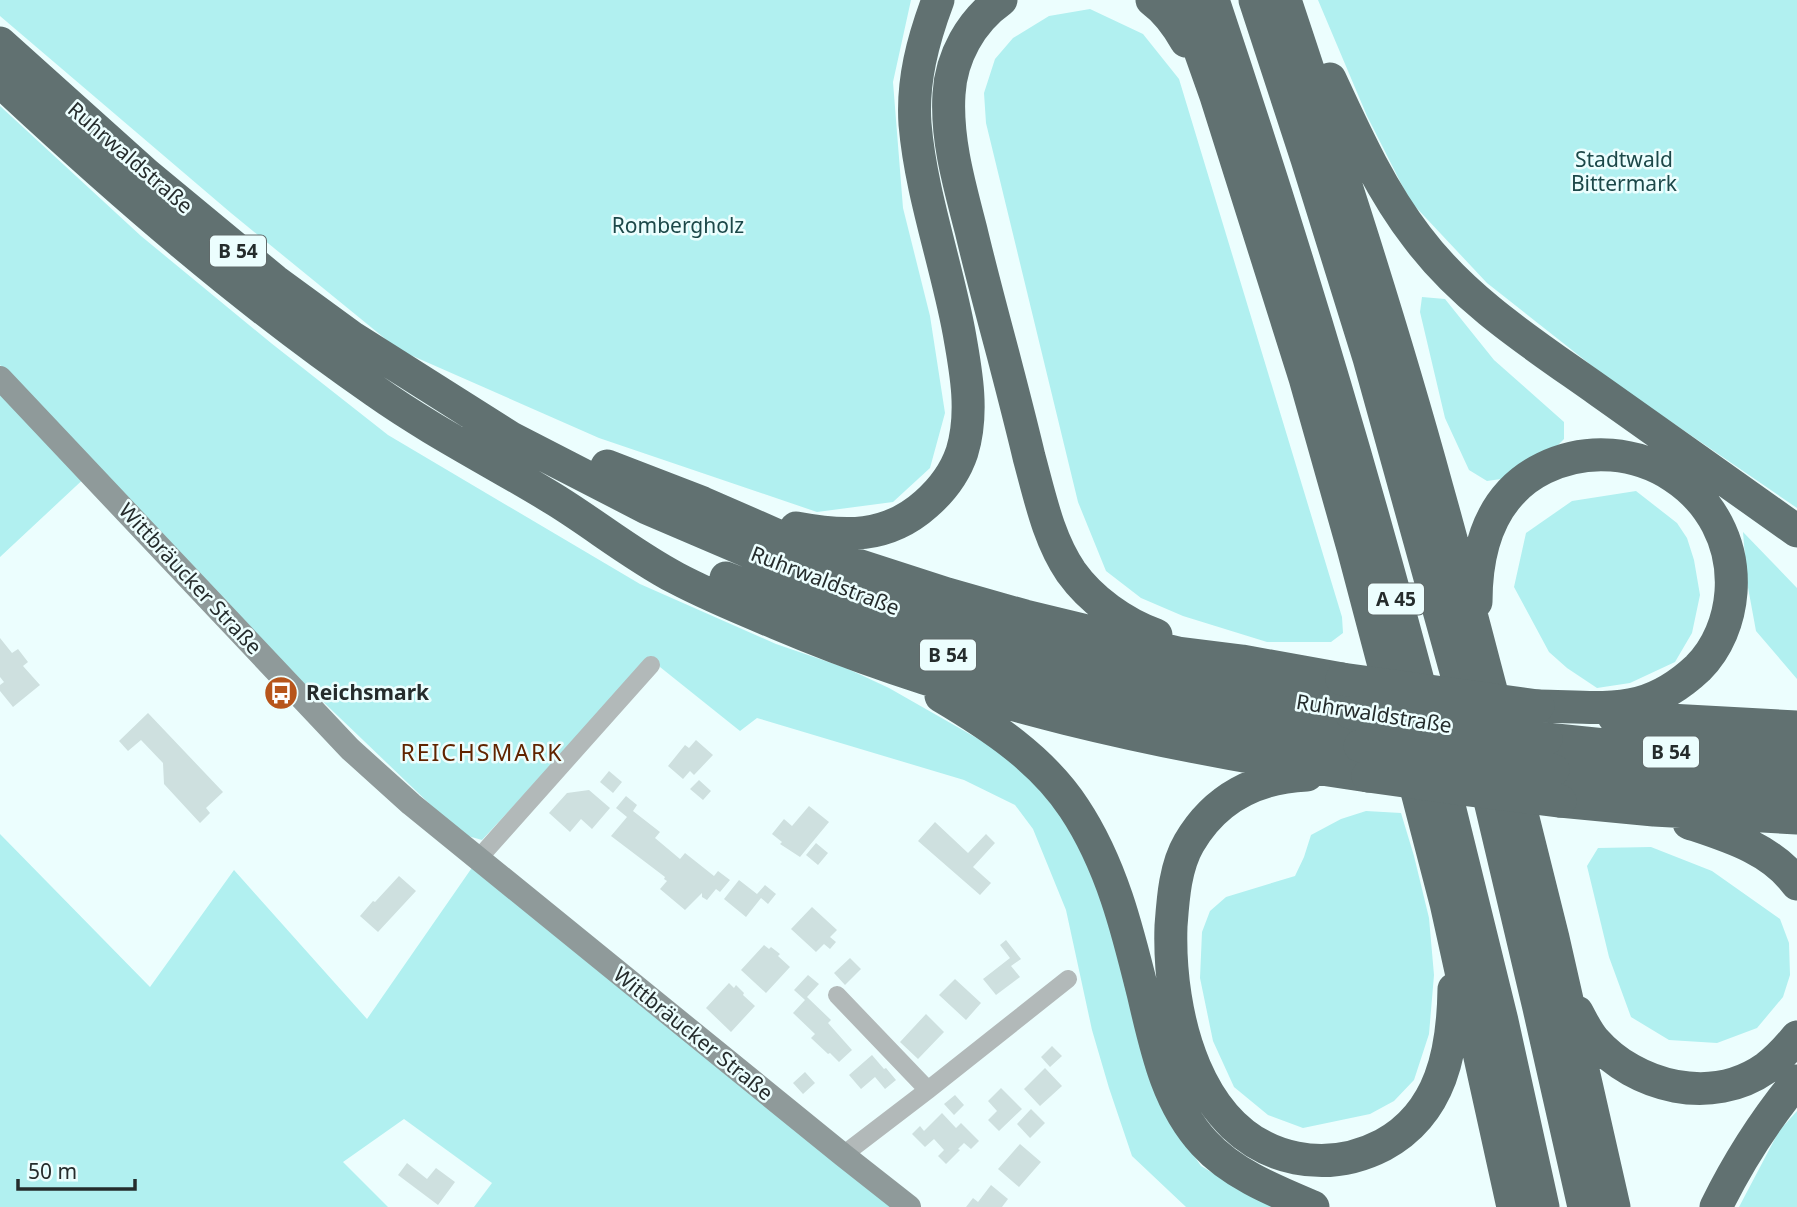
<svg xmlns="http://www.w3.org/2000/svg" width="1797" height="1207" viewBox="0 0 1797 1207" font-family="'Noto Sans',sans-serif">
	<rect width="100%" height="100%" fill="#ecfefe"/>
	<path fill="#b1f0f0" d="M0 0H911L893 82 903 208 930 316 945 413 930 468 893 502 817 512 599 438 399 350 231 213 0 16Z
		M1318 0H1797V508L1610 380 1487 283 1410 201 1367 116Z
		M1090 9 1143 34 1179 79 1342 617 1343 633 1331 642H1267L1183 616 1141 598 1106 571 1078 502 986 123 984 93 995 59 1013 38 1049 16Z
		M0 106 141 236 271 343 388 435 640 584 776 644 846 668 889 688 1017 761 1054 802 1083 846 1179 1134 1201 1166 1240 1189 1278 1207H1186L1132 1156 1109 1088 1092 1030 1066 910 1033 829 1015 805 964 780 757 718 740 731 650 659 482 840 461 834 241 623 0 365Z
		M1422 297 1445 299 1494 360 1564 422V439L1555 448 1515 477 1487 481 1469 470 1445 418 1420 312Z
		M0 378 90 473 0 557Z
		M1636 491 1677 523 1687 538 1694 560 1700 595 1692 633 1675 662 1630 683 1597 688 1567 668 1549 652 1514 587 1526 533 1572 501Z
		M1743 532 1797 588V679L1756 631 1747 582Z
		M1366 811 1401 813 1414 856 1429 918 1434 975 1429 1034 1414 1080 1394 1101 1370 1114 1303 1128 1268 1115 1234 1087 1213 1041 1200 978 1202 932 1210 911 1226 897 1295 876 1304 857 1311 835 1341 819Z
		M0 834 150 987 234 870 367 1019 478 859 909 1207H474L492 1183 404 1119 343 1162 388 1207H0Z
		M1651 847 1712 871 1780 919 1789 943 1790 975 1783 997 1757 1028 1717 1043 1669 1040 1631 1017 1609 957 1587 866 1598 848Z
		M1797 1111V1207H1739L1779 1131Z"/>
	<path fill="#cee0df" d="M0 638 12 653 18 649 28 662 23 666 40 685 13 707 0 691V685L4 682 0 677Z
		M148 713 223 792 206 808 210 813 200 823 164 784 163 763 141 740 128 751 119 741Z
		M696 740 713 755 694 775 690 771 683 779 668 766 685 745 689 748Z
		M609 771 622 782 613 793 600 782Z
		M699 780 711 791 703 800 690 789Z
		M589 790 610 808 592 829 581 819 570 832 549 813 567 793Z
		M626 796 637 805 633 811 660 832 655 838 680 859 685 853 714 876 718 871 730 880 720 892 716 889 707 900 702 897V893L685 910 660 889 667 881 664 879 665 877 611 836 627 817 616 808Z
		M809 806 829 822 800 857 780 844 782 842 772 834 784 819 792 826Z
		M935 822 968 853 986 834 995 843 973 867 991 883 980 895 918 841Z
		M816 843 828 853 818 865 806 855Z
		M399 876 416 891 378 932 360 916 373 901 375 902Z
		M739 880 757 894 765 885 776 894 768 904 761 898 746 917 724 899Z
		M812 907 837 930 830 937 836 942 830 949 824 944 816 952 791 929Z
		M1006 940 1021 959 1011 966 1020 977 996 995 983 979 1010 958 1000 945Z
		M764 945 769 949 771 947 780 954 778 956 790 967 766 993 741 970Z
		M850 958 861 969 845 985 834 973Z
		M808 975 819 984 807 997 831 1020 828 1023 852 1050 839 1062 830 1053 828 1054 811 1038 815 1034 793 1013 805 1000 794 990Z
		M955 979 981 1003 966 1020 939 995Z
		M729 983 734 988 736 985 744 993 743 995 755 1006 731 1032 706 1008Z
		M926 1014 944 1032 918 1059 900 1042Z
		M1052 1046 1062 1056 1050 1067 1041 1057Z
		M872 1055 884 1069 886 1068 896 1080 885 1089 875 1077 861 1089 849 1075Z
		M1045 1068 1062 1086 1040 1106 1024 1089Z
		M805 1072 815 1083 803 1094 793 1083Z
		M1001 1088 1022 1109 999 1131 988 1120 997 1111 988 1101Z
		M955 1095 964 1105 954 1115 944 1104Z
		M1031 1109 1045 1123 1030 1138 1017 1124Z
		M942 1113 956 1128 961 1123 979 1141 971 1149 964 1143 958 1149 960 1150 946 1164 938 1156 944 1150 934 1139 925 1147 912 1134 920 1126 924 1131Z
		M1020 1144 1041 1162 1019 1187 998 1169Z
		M407 1163 427 1179 436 1168 455 1182 438 1205 398 1175Z
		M991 1185 1008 1199 1002 1207H966L973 1198 978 1202Z"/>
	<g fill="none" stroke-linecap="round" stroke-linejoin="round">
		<path stroke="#b2b9b9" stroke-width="18" d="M478 859 651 665
			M837 995 928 1090
			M843 1155 928 1090 1068 979"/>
		<path stroke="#8f9a9a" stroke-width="24" d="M0 378 350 749 411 804 843 1155 909 1207"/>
		<path stroke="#617171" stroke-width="33" d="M1001 0C971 21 951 57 949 94 946 140 960 187 971 230 981 272 992 313 1003 354 1012 389 1021 423 1029 457 1040 497 1048 538 1071 572 1091 600 1123 623 1156 635
			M1152 0C1167 11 1177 25 1186 41
			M1182 0 1216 96 1305 378 1353 548 1396 711
			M1213 0C1292 236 1364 474 1427 715
			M1255 0 1307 159 1369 358 1470 722
			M1285 0C1339 162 1392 324 1437 488 1459 566 1479 645 1500 724
			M0 43 147 175 275 281 353 338 511 438 647 508 836 589 942 623 1018 644 1110 666 1351 713
			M1330 79C1355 133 1380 189 1417 237 1465 301 1533 344 1598 390 1664 437 1731 484 1797 531
			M0 81C119 192 242 299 375 391 433 432 497 464 557 501 597 526 634 556 676 578 708 595 742 609 776 623 964 703 1166 747 1368 776
			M607 466 703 503 783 538 845 561 947 594 1025 616 1178 653 1242 661 1342 679
			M796 528C844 537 887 539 926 504 942 490 955 473 962 452 974 413 966 371 959 332 946 262 921 194 915 124 912 81 923 40 938 0
			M726 578C797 606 868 632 941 653 1079 694 1219 721 1360 746
			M1476 602C1476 547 1491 494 1544 468 1633 425 1738 492 1731 592 1729 620 1718 648 1698 668 1681 684 1661 697 1639 703 1607 711 1571 706 1538 706
			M941 696C990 725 1042 759 1074 808 1112 865 1128 932 1144 997 1156 1048 1167 1103 1204 1143 1232 1174 1275 1191 1313 1207
			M1614 717 1797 727
			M1546 739 1683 753 1797 759
			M1408 757 1446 903 1513 1207
			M1438 761 1502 1021 1543 1207
			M1482 767 1539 1008 1584 1207
			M1511 770 1553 938 1614 1207
			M1553 770 1683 782 1797 788
			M1307 775C1257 777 1215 798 1189 843 1175 867 1173 899 1171 926 1168 1013 1196 1138 1296 1158 1326 1164 1356 1159 1383 1145 1442 1113 1453 1050 1454 989
			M1560 801 1654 810 1797 818
			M1689 823C1728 836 1772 849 1797 884
			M1577 1012C1582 1021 1587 1032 1594 1040 1636 1088 1712 1106 1766 1068 1778 1059 1788 1048 1797 1037
			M1716 1207C1739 1160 1764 1121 1797 1081"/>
		<path stroke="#617171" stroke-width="33" d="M1342 679 1538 706
			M1351 713 1546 739
			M1360 746 1553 770
			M1368 776 1469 790 1560 801"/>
	</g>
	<defs>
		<g id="bus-disc" transform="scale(1.75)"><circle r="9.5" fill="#b7551b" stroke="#ecfefe"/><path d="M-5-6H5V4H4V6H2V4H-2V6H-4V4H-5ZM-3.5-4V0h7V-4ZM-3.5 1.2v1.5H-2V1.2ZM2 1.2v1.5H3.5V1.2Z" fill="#fff"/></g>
	</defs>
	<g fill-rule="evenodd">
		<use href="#bus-disc" x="281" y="693"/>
	</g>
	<g text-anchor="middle" stroke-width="5" stroke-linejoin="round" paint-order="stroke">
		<g fill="#ecfefe" stroke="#616b6b" stroke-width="2">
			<rect x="210" y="235.5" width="56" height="31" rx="5"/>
			<rect x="1368" y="583.5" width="56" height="31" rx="5"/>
			<rect x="920" y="639.5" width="56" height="31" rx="5"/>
			<rect x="1643" y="736.5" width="56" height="31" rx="5"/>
		</g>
		<g font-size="19" font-weight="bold" fill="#252c2c">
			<text x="238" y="258">B 54</text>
			<text x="1396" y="606">A 45</text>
			<text x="948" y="662">B 54</text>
			<text x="1671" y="759">B 54</text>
		</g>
		<g font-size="21" fill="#252c2c" stroke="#ecfefe">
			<text transform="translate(130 158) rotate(41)" y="7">Ruhrwaldstraße</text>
			<text transform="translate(190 579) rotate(47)" y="7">Wittbräucker Straße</text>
			<text transform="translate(825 581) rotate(21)" y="7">Ruhrwaldstraße</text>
			<text transform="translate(1374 714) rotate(9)" y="7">Ruhrwaldstraße</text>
			<text transform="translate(693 1034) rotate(39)" y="7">Wittbräucker Straße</text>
		</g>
		<g font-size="21" fill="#1c4849" stroke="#ecfefe">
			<text x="1624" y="167">Stadtwald<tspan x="1624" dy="24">Bittermark</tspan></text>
			<text x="678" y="233">Rombergholz</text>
		</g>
		<g font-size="21" font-weight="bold" fill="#252c2c" stroke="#ecfefe" text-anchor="start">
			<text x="306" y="700">Reichsmark</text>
		</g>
		<g font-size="23" letter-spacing="2" fill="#612400" stroke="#ecfefe">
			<text x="482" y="761">REICHSMARK</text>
		</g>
	</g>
	<path d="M18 1179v10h117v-10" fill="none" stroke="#252c2c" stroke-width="3.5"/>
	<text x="28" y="1179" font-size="21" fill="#252c2c" stroke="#ecfefe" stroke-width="5" paint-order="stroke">50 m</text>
</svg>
